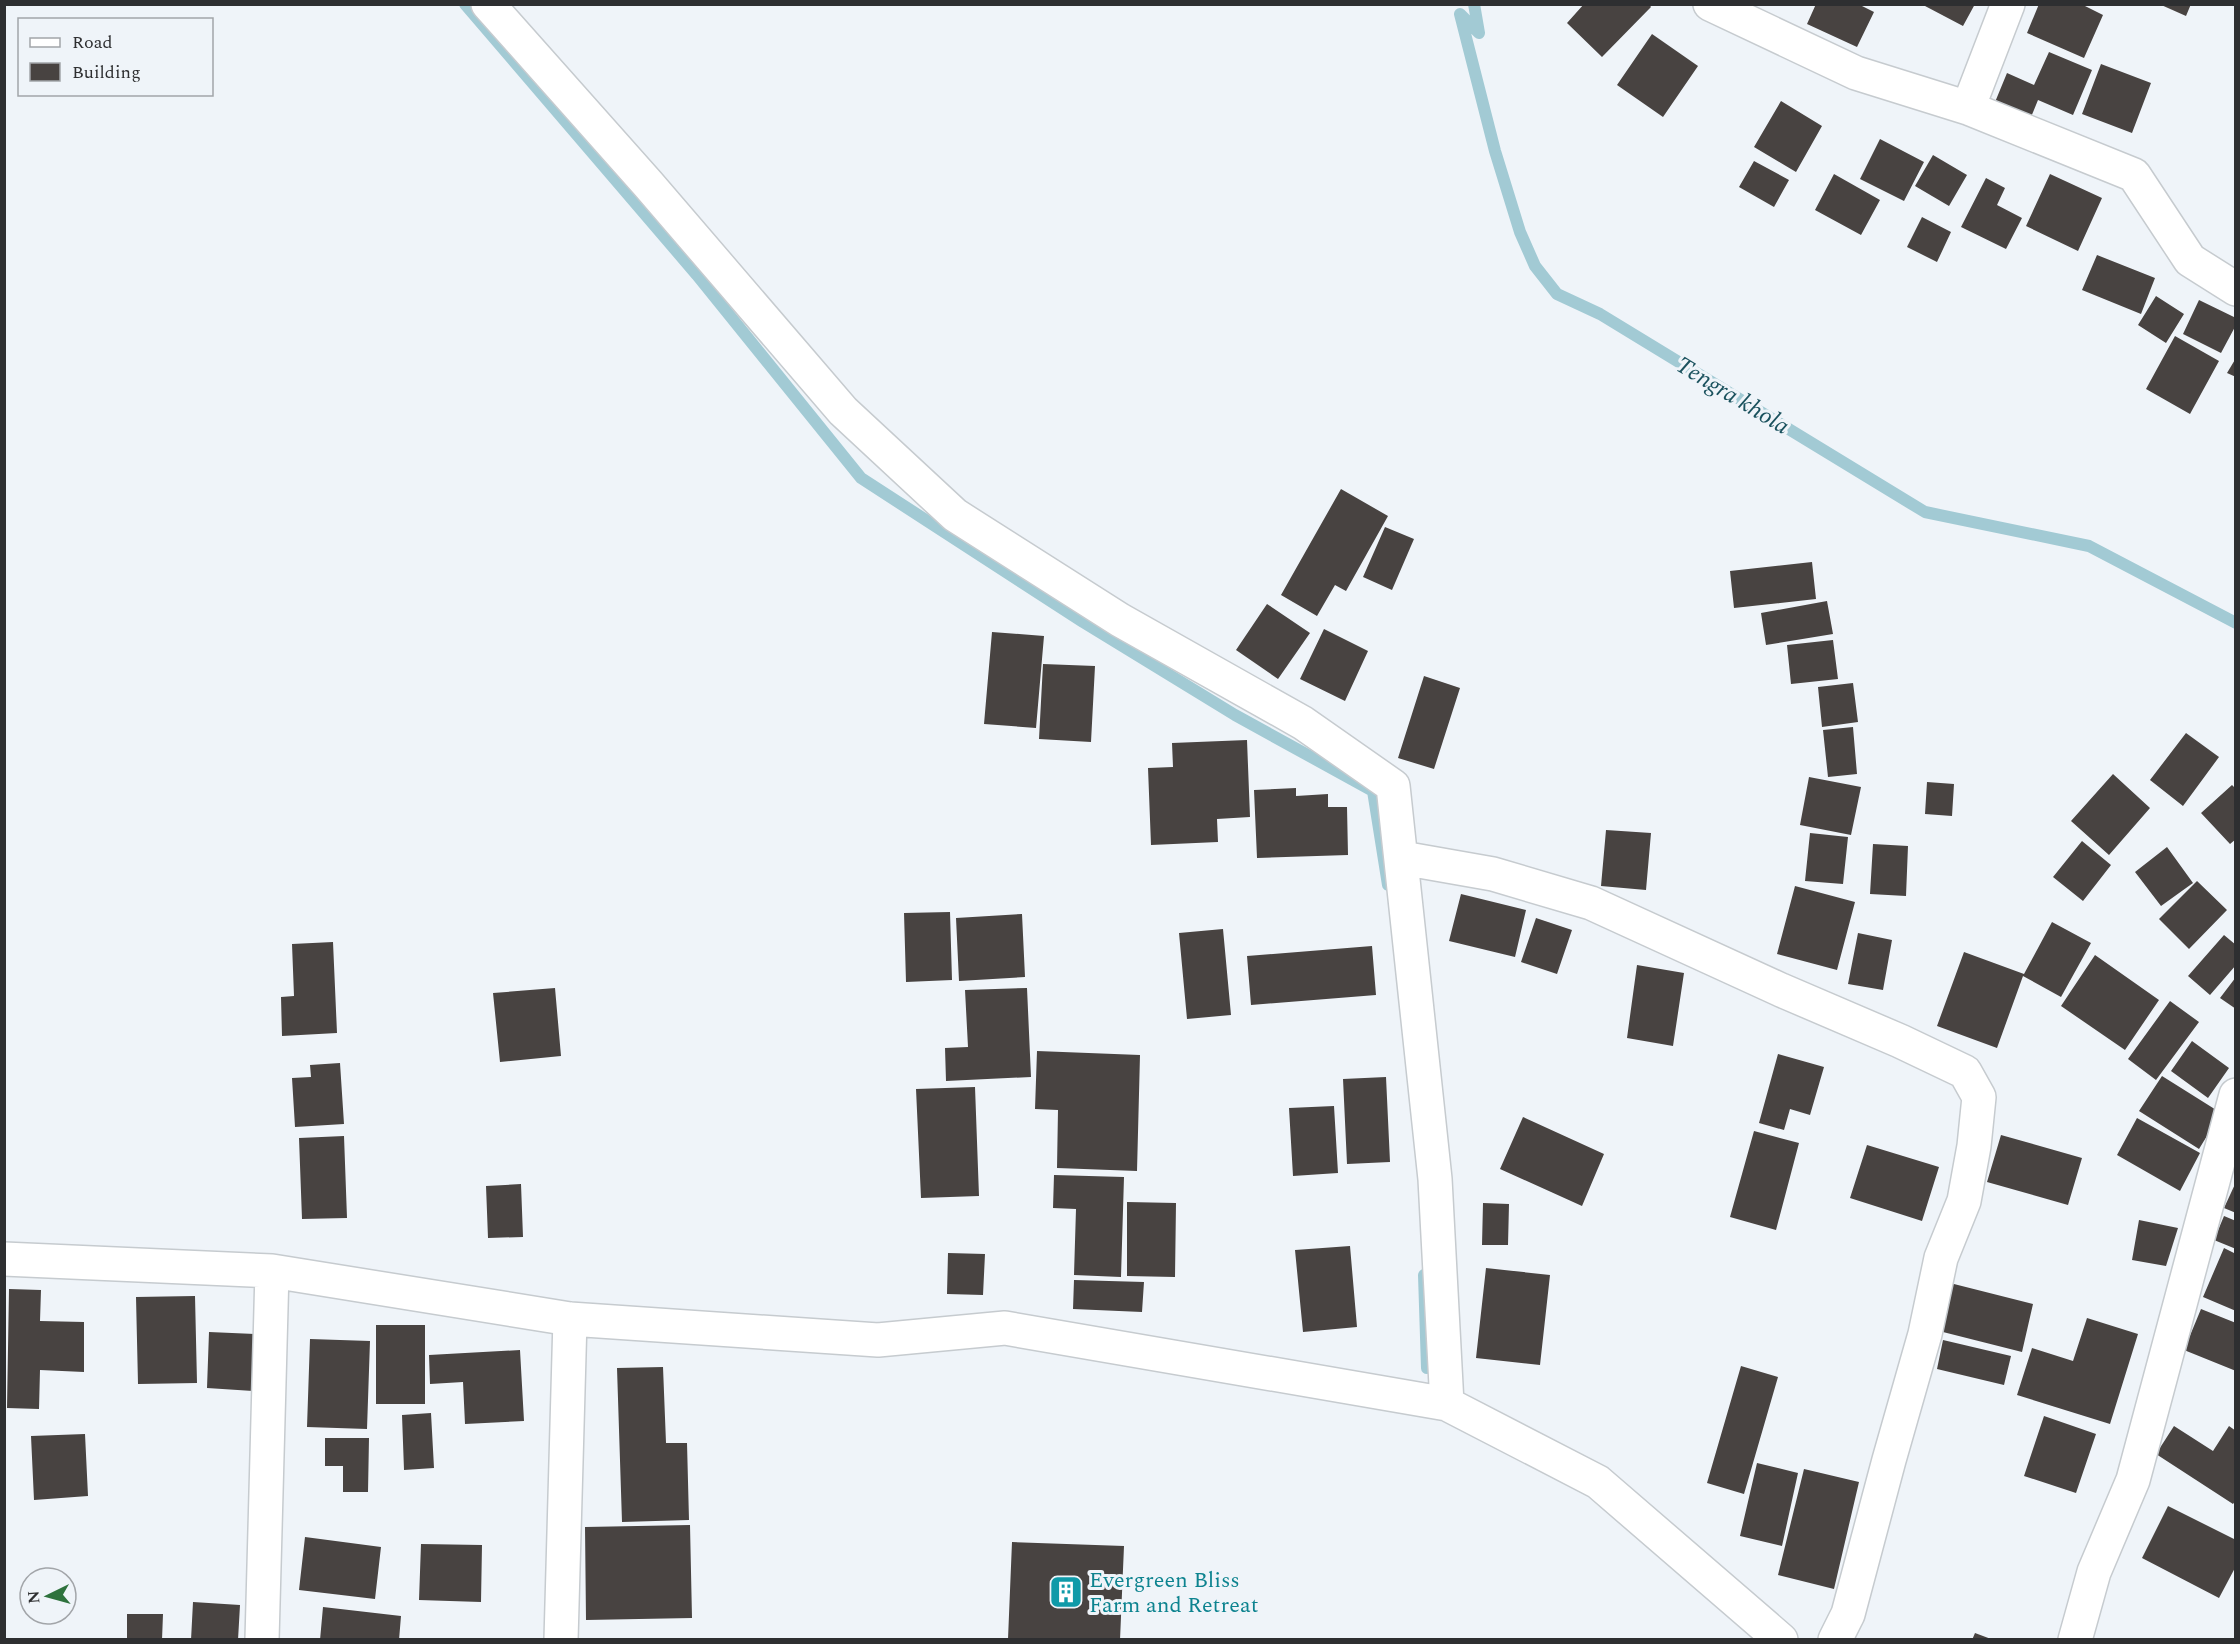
<svg xmlns="http://www.w3.org/2000/svg" width="2240" height="1644" viewBox="0 0 2240 1644" font-family="Spectral,serif">
	<rect width="100%" height="100%" fill="#eff4f9"/>
	<g fill="none" stroke-linecap="round" stroke-linejoin="round">
		<path stroke="#a2cad4" stroke-width="12" d="M465 4 697 275 861 478 1083 622 1235 715 1373 791 1388 885
			M1474 4 1479 33 1460 14 1495 151 1520 232 1535 266 1557 294 1600 314 1925 512 2089 546 2236 623
			M1424 1275 1427 1368"/>
	</g>
	<path fill="#484341" d="M1584 4H1649L1651 7 1602 57 1567 23Z
		M1816 4H1858L1874 12 1857 47 1807 24Z
		M1926 4H1975L1963 26 1925 6Z
		M2039 4H2081L2103 15 2084 58 2027 33Z
		M2159 4H2191L2186 16Z
		M1652 34 1698 66 1663 117 1617 85Z
		M2049 52 2092 70 2073 115 2038 100 2029 122 1993 107 2007 73 2034 85Z
		M2101 64 2151 83 2132 133 2082 114Z
		M1781 101 1822 126 1796 172 1754 147Z
		M1880 139 1924 162 1904 201 1860 179Z
		M1933 155 1967 175 1949 206 1915 186Z
		M1754 161 1789 180 1774 207 1739 187Z
		M1834 174 1880 200 1861 235 1815 210Z
		M2050 174 2102 198 2078 251 2026 226Z
		M1986 178 2005 188 1997 205 2022 218 2006 249 1961 227Z
		M1922 217 1951 232 1937 262 1907 247Z
		M2097 255 2155 278 2141 314 2082 290Z
		M2156 296 2184 314 2166 343 2138 325Z
		M2199 300 2236 318V325L2221 353 2183 334Z
		M2175 336 2219 361 2190 414 2146 389Z
		M2236 358V377L2227 373Z
		M1341 489 1388 516 1346 591 1335 585 1317 616 1281 595Z
		M1385 527 1414 539 1392 590 1363 577Z
		M1812 562 1816 599 1734 608 1730 571Z
		M1827 601 1833 634 1766 645 1761 613Z
		M1267 604 1310 633 1278 679 1236 650Z
		M1324 629 1368 651 1345 701 1300 679Z
		M992 632 1044 636 1036 728 984 724Z
		M1833 640 1838 679 1791 684 1787 645Z
		M1043 664 1095 666 1091 742 1039 739Z
		M1424 676 1460 688 1434 769 1398 758Z
		M1853 683 1858 722 1822 727 1818 687Z
		M1853 727 1857 774 1828 777 1823 730Z
		M2186 733 2219 757 2183 806 2150 780Z
		M1247 740 1250 817 1217 819 1218 842 1151 845 1148 768 1173 767 1172 743Z
		M2113 774 2150 808 2109 855 2071 821Z
		M1809 777 1861 787 1851 835 1800 825Z
		M1927 782 1954 784 1952 816 1925 814Z
		M2232 785 2236 789V839L2230 844 2201 813Z
		M1296 788V796L1328 794V807H1347L1348 855 1257 858 1254 790Z
		M1606 830 1651 833 1646 890 1601 886Z
		M1810 833 1848 837 1843 884 1805 881Z
		M2082 841 2111 865 2083 901 2053 877Z
		M1873 844 1908 846 1906 896 1870 894Z
		M2167 847 2193 883 2161 906 2135 872Z
		M2197 881 2227 910 2189 949 2159 919Z
		M1795 886 1855 902 1837 970 1777 954Z
		M1461 894 1526 910 1515 957 1449 941Z
		M950 912 952 980 906 982 904 913Z
		M1022 914 1025 977 959 981 956 918Z
		M1536 918 1572 930 1557 974 1521 962Z
		M2052 922 2091 943 2061 997 2023 976 1997 1048 1937 1026 1964 952 2024 974Z
		M1223 929 1231 1015 1187 1019 1179 933Z
		M1858 933 1892 940 1883 990 1848 984Z
		M2224 935 2236 945V965L2210 995 2188 976Z
		M333 942 337 1033 282 1036 281 997 294 996 292 944Z
		M1372 946 1376 995 1251 1005 1247 956Z
		M2095 955 2159 1000 2125 1050 2061 1006Z
		M1637 965 1684 973 1673 1046 1627 1038Z
		M2236 977V1009L2220 998Z
		M555 988 561 1056 500 1062 493 993Z
		M1027 988 1031 1077 946 1081 945 1048 968 1047 965 990Z
		M2170 1001 2199 1022 2156 1080 2128 1059Z
		M2192 1041 2229 1068 2208 1098 2171 1071Z
		M1037 1051 1140 1055 1137 1171 1057 1168 1058 1110 1035 1109Z
		M1778 1054 1824 1067 1810 1115 1790 1109 1784 1130 1759 1123Z
		M340 1063 344 1124 295 1127 292 1078 311 1077 310 1065Z
		M2162 1076 2221 1113 2199 1149 2139 1111Z
		M1386 1077 1390 1162 1347 1164 1343 1079Z
		M975 1087 979 1196 921 1198 916 1089Z
		M1334 1106 1338 1173 1293 1176 1289 1108Z
		M1523 1117 1604 1154 1582 1206 1500 1169Z
		M2137 1118 2200 1153 2180 1191 2117 1155Z
		M1754 1131 1799 1143 1776 1230 1730 1217Z
		M2001 1135 2082 1158 2068 1205 1987 1182Z
		M344 1136 347 1218 302 1219 299 1138Z
		M1867 1145 1939 1167 1922 1221 1850 1198Z
		M1054 1175 1124 1177 1121 1277 1074 1275 1076 1209 1053 1208Z
		M2236 1182V1213L2224 1208Z
		M521 1184 523 1237 488 1238 486 1186Z
		M1127 1202 1176 1203 1175 1277 1127 1276Z
		M1483 1203 1509 1204 1508 1245H1482Z
		M2224 1216 2236 1221V1249L2214 1240Z
		M2139 1220 2178 1228 2166 1266 2132 1260Z
		M1350 1246 1357 1327 1303 1332 1295 1250Z
		M2224 1248 2236 1254V1311L2203 1297Z
		M948 1253 985 1254 983 1295 947 1294Z
		M1486 1268 1550 1275 1540 1365 1476 1358Z
		M1074 1280 1144 1282 1142 1312 1073 1309Z
		M1950 1283 2033 1304 2022 1352 1939 1331Z
		M9 1289 41 1290 40 1321 84 1322V1372L40 1370 39 1409 7 1408Z
		M195 1296 197 1383 138 1384 136 1297Z
		M2201 1309 2236 1323V1371L2184 1350Z
		M2087 1318 2138 1334 2110 1424 2017 1395 2032 1348 2073 1361Z
		M376 1325H425V1404H376Z
		M209 1332 255 1334 253 1391 207 1388Z
		M310 1339 370 1341 367 1429 307 1427Z
		M1943 1340 2011 1356 2004 1385 1937 1369Z
		M520 1350 524 1421 465 1424 463 1382 430 1384 429 1355Z
		M1741 1366 1778 1377 1744 1494 1707 1483Z
		M663 1367 666 1443H687L689 1520 622 1522 617 1368Z
		M431 1413 434 1468 404 1470 402 1415Z
		M2044 1416 2096 1434 2076 1493 2024 1476Z
		M2174 1426 2213 1451 2229 1426 2236 1431V1500L2233 1504 2156 1454Z
		M85 1434 88 1496 34 1500 31 1436Z
		M325 1438H369L368 1492H343V1466H325Z
		M1757 1463 1798 1473 1782 1546 1740 1536Z
		M1804 1469 1859 1482 1834 1589 1778 1575Z
		M2168 1506 2236 1540V1566L2219 1598 2142 1558Z
		M690 1525 692 1618 586 1620 585 1527Z
		M305 1537 381 1547 375 1599 299 1590Z
		M1012 1542 1124 1546 1120 1640 1008 1639Z
		M421 1544 482 1545 481 1602 419 1600Z
		M193 1602 240 1605 238 1640H191Z
		M323 1607 401 1616 399 1640H320Z
		M127 1614H163L162 1640H127Z
		M1975 1633 1991 1639V1640H1972Z"/>
	<g fill="none" stroke-linecap="round" stroke-linejoin="round">
		<g stroke="#c6cbcf" stroke-width="36">
			<path id="street" d="M488 4 648 184 843 411 955 515 1120 620 1303 723 1393 786 1435 1179 1447 1404
				M1710 4 1856 73 1968 108 2134 175 2190 260 2236 289
				M1968 108 2008 4
				M1402 858 1493 874 1591 903 1781 990 1900 1041 1965 1072 1979 1097 1974 1146 1964 1201 1941 1258 1925 1334 1889 1460 1848 1614 1835 1640
				M4 1259 272 1271 570 1319 878 1340 1005 1328 1447 1404 1598 1482 1781 1640
				M262 1640 272 1271
				M561 1640 570 1319
				M2075 1640 2094 1572 2133 1480 2236 1095"/>
		</g>
		<use href="#street" stroke="#fff" stroke-width="33"/>
	</g>
	<defs>
		<g id="building-square" transform="scale(1.725)"><rect x="-9" y="-9" width="18" height="18" rx="4" fill="#0f9aa8" stroke="#eff4f9"/><path d="M-4-6H4V6H1V3H-1V6H-4ZM-2.5-4.3h1.7v1.8h-1.7ZM.8-4.3h1.7v1.8H.8ZM-2.5-1h1.7V.8h-1.7ZM.8-1h1.7V.8H.8Z" fill="#fff"/></g>
	</defs>
	<g fill-rule="evenodd">
		<use href="#building-square" x="1066" y="1592"/>
	</g>
	<g text-anchor="middle" stroke-width="6" stroke-linejoin="round" paint-order="stroke">
		<g font-size="22" fill="#0d838f" stroke="#eff4f9" text-anchor="start">
			<text x="1089" y="1587">Evergreen Bliss<tspan x="1089" dy="25">Farm and Retreat</tspan></text>
		</g>
		<g font-size="24" font-style="italic" fill="#1b525e" stroke="#eff4f9">
			<text transform="translate(1733 395) rotate(31)" y="8">Tengra khola</text>
		</g>
	</g>
	<rect width="2240" height="1644" fill="none" stroke="#2e2f31" stroke-width="12"/>
	<rect x="18" y="18" width="195" height="78" fill="#eff4f9" stroke="#a2a5a9" stroke-width="1.5"/>
	<rect x="30" y="38" width="30" height="9" fill="#ffffff" stroke="#a2a5a9" stroke-width="1.5"/>
	<text x="72" y="48" font-size="18" fill="#2e2f31">Road</text>
	<rect x="30" y="63" width="30" height="18" fill="#484341" stroke="#a2a5a9" stroke-width="1.5"/>
	<text x="72" y="78" font-size="18" fill="#2e2f31">Building</text>
	<g transform="translate(48 1596) rotate(265)"><circle r="28" fill="#eff4f9" stroke="#a2a5a9" stroke-width="1.5"/>
	<path d="M0-4.5L10 22L0 15L-10 22Z" fill="#2e723d"/>
	<text y="-9" font-size="16" font-weight="bold" text-anchor="middle" fill="#2e2f31">N</text>
	</g>
</svg>
